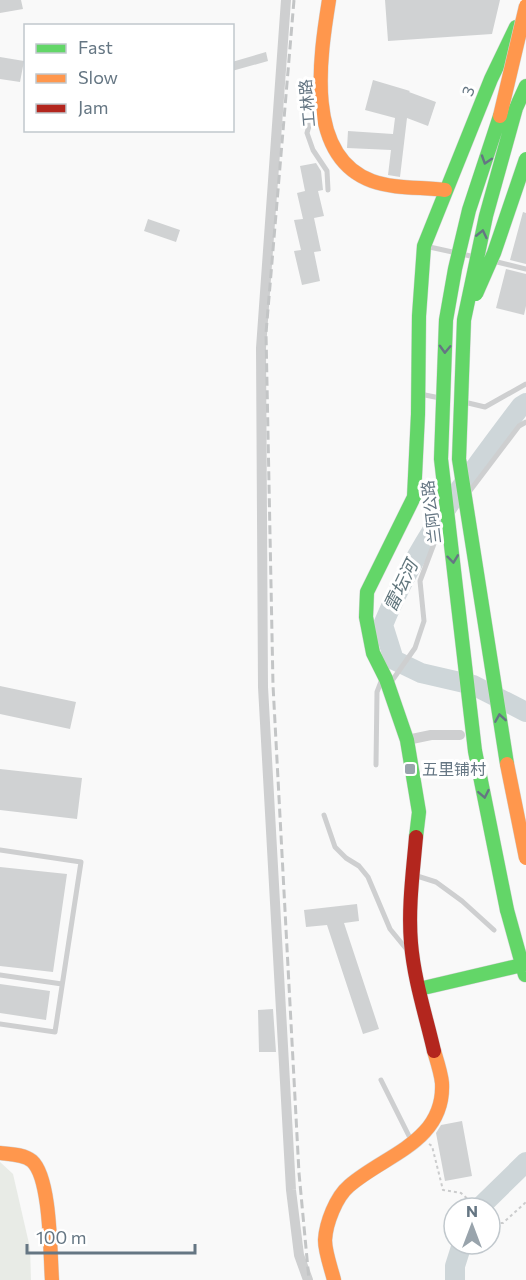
<svg xmlns="http://www.w3.org/2000/svg" width="526" height="1280" viewBox="0 0 526 1280" font-family="Commissioner,'Noto Sans SC',sans-serif">
	<rect width="100%" height="100%" fill="#f9f9f9"/>
	<path fill="#e8ebe6" d="M0 1162 13 1174 30 1248 31 1280H0Z"/>
	<g fill="none" stroke-linecap="round" stroke-linejoin="round">
		<path stroke="#ced6d9" stroke-width="20" d="M526 403 521 406C468 476 416 544 383 625L394 660 421 673 473 685 526 712
			M479 1208 526 1162
			M455 1280V1266L462 1244"/>
	</g>
	<path fill="#d0d2d3" d="M0 0H21L23 9 0 13Z
		M385 0H500L492 34 388 41Z
		M266 52 268 61 232 71V62Z
		M0 57 24 61 20 82 0 79Z
		M373 80 410 91 409 92 436 102 428 126 407 118 400 177 388 175 391 150 347 148 348 131 393 134 395 118 365 110Z
		M316 163 321 171 323 190 318 191 324 216 314 218 321 251 314 252 320 281 302 285 294 251 301 250 294 220 303 219 297 193 305 191 300 166Z
		M523 212 526 213V264L510 260Z
		M148 219 180 230 176 242 144 231Z
		M506 269 526 274V306L524 315 496 308Z
		M0 686 76 702 70 729 0 714Z
		M0 769 82 778 77 819 0 810Z
		M0 867 67 874 53 972 0 966Z
		M357 904 359 921 344 923 379 1029 363 1034 327 925 306 927 304 910Z
		M0 984 50 991 46 1020 0 1013Z
		M273 1009 276 1052H259L258 1010Z
		M462 1121 472 1176 445 1181 436 1133 441 1125Z"/>
	<g fill="none" stroke-linecap="round" stroke-linejoin="round">
		<g stroke="#d5d6d7" stroke-width="15">
			<path id="fast" d="M516 108 526 86
				M416 837 419 812 407 740 386 679 373 653 366 617 367 592 414 497 418 414 419 316 424 246 491 79 516 27
				M507 910 525 975
				M419 989 526 964"/>
		</g>
		<g stroke="#d5d6d7" stroke-width="15">
			<path id="slow" d="M329 0C320 56 304 156 372 181 394 189 422 187 445 190
				M0 1153C10 1154 24 1154 32 1161 51 1178 50 1254 52 1280
				M334 1280C331 1268 325 1252 325 1240 326 1223 336 1197 349 1186 384 1155 445 1142 442 1083 441 1073 437 1061 434 1051"/>
		</g>
		<g stroke="#d5d6d7" stroke-width="15">
			<path id="jam" d="M416 837C413 872 408 908 411 943 414 980 426 1016 434 1051"/>
		</g>
		<path stroke="#cbcccd" stroke-width="2" stroke-dasharray="3 3" stroke-linecap="butt" d="M429 1144 432 1146 443 1190 461 1193 478 1208
			M490 1219 495 1223H503L526 1202"/>
		<path stroke="#cecfd0" stroke-width="5" d="M320 104 311 119 307 133 313 150 327 171 328 190
			M425 246 475 257
			M493 261 526 269
			M420 394 440 398
			M464 402 485 407 526 384
			M469 492 519 426 526 422
			M389 685 415 648 424 621 420 581 438 533 444 526
			M376 765 377 692 382 679
			M324 815 335 847 346 858 359 866 368 877 390 929 408 951
			M0 850 81 862 55 1032 0 1024
			M414 875 436 882 462 901 494 930
			M0 975 62 984
			M381 1080 412 1142"/>
		<path stroke="#cecfd0" stroke-width="10" d="M286 0 261 348 263 687 291 1190 299 1255 308 1280
			M407 740 431 735H460"/>
		<use href="#fast" stroke="#63d668" stroke-width="14"/>
		<use href="#slow" stroke="#ff974d" stroke-width="14"/>
		<use href="#jam" stroke="#b3261e" stroke-width="14"/>
		<path stroke="#c3c5c6" stroke-width="3" stroke-dasharray="9 4.5" stroke-linecap="butt" d="M294 0 266 333 273 685 299 1173 309 1280"/>
		<g stroke="#d5d6d6" stroke-width="15" stroke-linecap="butt">
			<path id="fast-bridge" d="M500 116 469 210 455 269 446 320 441 459 475 751 507 910
				M476 294 494 253 526 159
				M507 764 459 459 464 320 486 216 516 108"/>
		</g>
		<g stroke="#d5d6d6" stroke-width="15" stroke-linecap="butt">
			<path id="slow-bridge" d="M500 116 526 6
				M507 764 526 858"/>
		</g>
		<use href="#fast-bridge" stroke="#63d668" stroke-width="14"/>
		<use href="#slow-bridge" stroke="#ff974d" stroke-width="14"/>
	</g>
	<defs><path id="oneway-chevron" d="M-2-3.5L2.5 0L-2 3.5" fill="none" stroke-width="1.6" stroke-linecap="round" stroke-linejoin="round" transform="scale(1.5)"/></defs>
	<g stroke="#657683">
		<use href="#oneway-chevron" transform="translate(486 160) rotate(108)"/>
		<use href="#oneway-chevron" transform="translate(482 234) rotate(-77)"/>
		<use href="#oneway-chevron" transform="translate(445 349) rotate(92)"/>
		<use href="#oneway-chevron" transform="translate(453 559) rotate(83)"/>
		<use href="#oneway-chevron" transform="translate(500 718) rotate(-99)"/>
		<use href="#oneway-chevron" transform="translate(484 794) rotate(79)"/>
	</g>
	<rect fill="#99a4ac" stroke="#fff" stroke-width="2" x="404" y="763" width="12" height="12" rx="3"/>
	<g text-anchor="middle" stroke-width="6" stroke-linejoin="round" paint-order="stroke">
		<g font-size="16" fill="#657683" stroke="#fff">
			<text transform="translate(468 91) rotate(-68)" y="6">3</text>
			<text transform="translate(307 103) rotate(-95)" y="6">工林路</text>
			<text transform="translate(431 512) rotate(-97)" y="6">兰阿公路</text>
		</g>
		<g font-size="16" fill="#657683" stroke="#fff" text-anchor="start">
			<text x="422" y="775">五里铺村</text>
		</g>
		<g font-size="18" font-style="italic" fill="#60757c" stroke="#fff">
			<text transform="translate(401 586) rotate(-64)" y="6">雷坛河</text>
		</g>
	</g>
	<rect x="24" y="24" width="210" height="108" fill="#ffffff" stroke="#c1c8cd" stroke-width="1.5"/>
	<rect x="36" y="44" width="30" height="9" fill="#63d668" stroke="#c1c8cd" stroke-width="1.5"/>
	<text x="78" y="54" font-size="18" fill="#657683">Fast</text>
	<rect x="36" y="74" width="30" height="9" fill="#ff974d" stroke="#c1c8cd" stroke-width="1.5"/>
	<text x="78" y="84" font-size="18" fill="#657683">Slow</text>
	<rect x="36" y="104" width="30" height="9" fill="#b3261e" stroke="#c1c8cd" stroke-width="1.5"/>
	<text x="78" y="114" font-size="18" fill="#657683">Jam</text>
	<g transform="translate(472 1226)"><circle r="28" fill="#ffffff" stroke="#c1c8cd" stroke-width="1.5"/>
	<path d="M0-4.5L10 22L0 15L-10 22Z" fill="#99a4ac"/>
	<text y="-9" font-size="16" font-weight="bold" text-anchor="middle" fill="#657683">N</text>
	</g>
	<path d="M27 1244v9h168v-9" fill="none" stroke="#657683" stroke-width="3"/>
	<text x="36" y="1244" font-size="18" fill="#657683" stroke="#ffffff" stroke-width="4.5" paint-order="stroke">100 m</text>
</svg>
